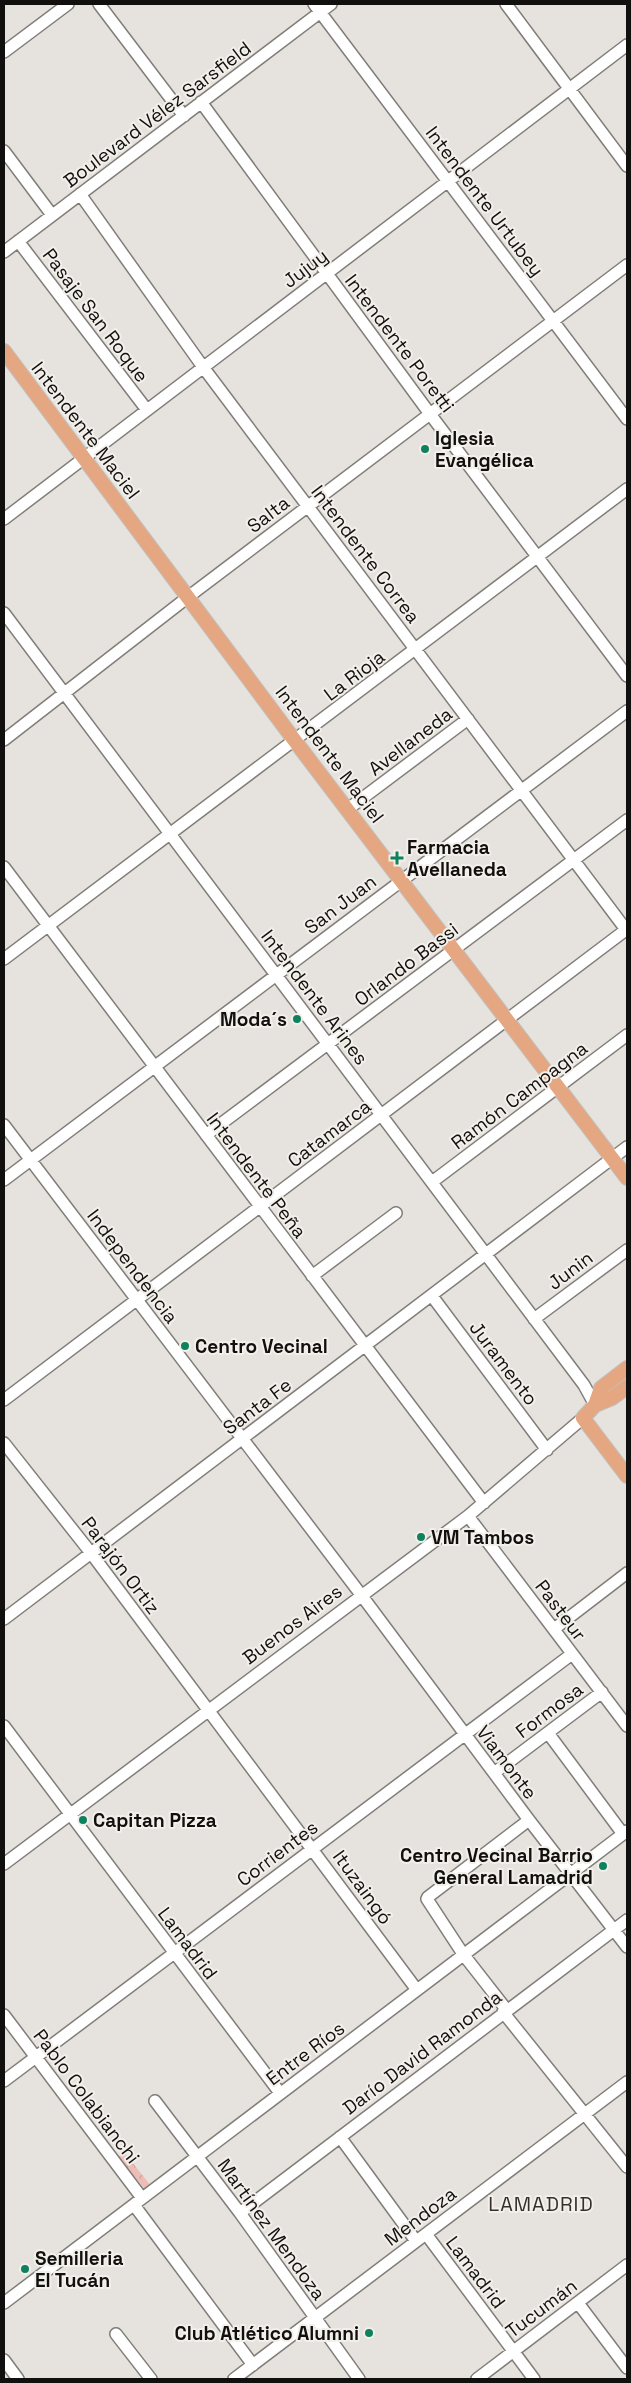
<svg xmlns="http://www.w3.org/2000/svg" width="631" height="2383" viewBox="0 0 631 2383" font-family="'Space Grotesk',sans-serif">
	<defs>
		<pattern id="park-crowns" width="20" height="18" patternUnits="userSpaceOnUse" patternTransform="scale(1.25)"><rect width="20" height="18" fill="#edbcb5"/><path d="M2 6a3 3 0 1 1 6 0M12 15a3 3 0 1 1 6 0" fill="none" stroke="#caa19a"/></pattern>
	</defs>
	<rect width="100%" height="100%" fill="#e6e2dd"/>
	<path fill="url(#park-crowns)" d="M124 2152 151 2186 145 2189 118 2157Z"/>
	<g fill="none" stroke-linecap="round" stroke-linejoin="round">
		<g stroke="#817d79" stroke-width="14">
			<path id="minor" d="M99 4 184 116
				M314 4 627 419
				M506 4 627 166
				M4 52 68 4
				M201 102 430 414 627 676
				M4 151 52 215
				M80 194 203 367 627 931
				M18 241 147 410
				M4 252 331 4
				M4 519 627 45
				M4 613 584 1385 595 1405
				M4 740 188 597 627 265
				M348 809 468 719
				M4 867 484 1503
				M4 959 627 489
				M4 1125 362 1596 529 1820 627 1947
				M206 1135 627 820
				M4 1180 627 711
				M432 1182 627 1035
				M312 1276 396 1213
				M432 1296 547 1450
				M534 1319 627 1250
				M4 1400 627 929
				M4 1443 91 1553 417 1990
				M468 1516 627 1726
				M4 1619 627 1147
				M554 1629 627 1573
				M4 1726 280 2093
				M548 1733 623 1834
				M494 1773 602 1692
				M4 1864 468 1516 583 1418
				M506 2009 463 1954 427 1899 428 1897 529 1820
				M503 2012 627 2167
				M4 2015 142 2198
				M4 2081 572 1654
				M155 2101 240 2213 359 2379
				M340 2137 416 2241
				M134 2205 253 2365
				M240 2213 627 1920
				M426 2234 534 2379
				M4 2303 627 1831
				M578 2303 627 2368
				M116 2334 151 2379
				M4 2360 18 2379
				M234 2379 627 2082
				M477 2379 627 2265"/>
		</g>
		<g stroke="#c1c1c0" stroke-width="16">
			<path id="major" d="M4 351 295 741 627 1178
				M627 1368 601 1388 595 1405 583 1418 627 1476
				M595 1405 612 1398 627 1387"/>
		</g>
		<use href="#minor" stroke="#fff" stroke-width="11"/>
		<use href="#major" stroke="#e5a782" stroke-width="14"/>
	</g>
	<g fill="#0f815f" stroke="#f3efea" stroke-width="2">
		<circle cx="425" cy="449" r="5"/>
		<path d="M394.5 850.5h5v5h5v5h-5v5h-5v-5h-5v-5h5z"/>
		<circle cx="297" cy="1019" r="5"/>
		<circle cx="185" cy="1346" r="5"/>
		<circle cx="421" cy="1537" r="5"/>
		<circle cx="83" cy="1820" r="5"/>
		<circle cx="603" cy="1866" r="5"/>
		<circle cx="25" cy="2269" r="5"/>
		<circle cx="369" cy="2333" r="5"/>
	</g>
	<g text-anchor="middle" stroke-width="4" stroke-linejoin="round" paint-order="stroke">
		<g font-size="19" fill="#11100e" stroke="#f3efea">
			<text transform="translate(157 114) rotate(-37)" y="7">Boulevard Vélez Sarsfield</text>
			<text transform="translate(485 201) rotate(53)" y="7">Intendente Urtubey</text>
			<text transform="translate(305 268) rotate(-37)" y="7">Jujuy</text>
			<text transform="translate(96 315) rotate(53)" y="7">Pasaje San Roque</text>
			<text transform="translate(400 343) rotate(53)" y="7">Intendente Poretti</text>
			<text transform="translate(86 430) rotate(53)" y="7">Intendente Maciel</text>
			<text transform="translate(268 514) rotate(-37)" y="7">Salta</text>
			<text transform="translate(366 554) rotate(53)" y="7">Intendente Correa</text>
			<text transform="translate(354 675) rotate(-37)" y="7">La Rioja</text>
			<text transform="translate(410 741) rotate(-37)" y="7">Avellaneda</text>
			<text transform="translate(330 754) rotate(53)" y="7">Intendente Maciel</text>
			<text transform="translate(340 904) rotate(-37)" y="7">San Juan</text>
			<text transform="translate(406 964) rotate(-37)" y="7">Orlando Bassi</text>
			<text transform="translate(315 997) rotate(53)" y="7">Intendente Arines</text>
			<text transform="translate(519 1095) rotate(-37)" y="7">Ramón Campagna</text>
			<text transform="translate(329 1133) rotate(-37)" y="7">Catamarca</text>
			<text transform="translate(257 1175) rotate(53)" y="7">Intendente Peña</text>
			<text transform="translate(133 1266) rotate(53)" y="7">Independencia</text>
			<text transform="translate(570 1270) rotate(-37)" y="7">Junin</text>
			<text transform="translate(504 1363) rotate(53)" y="7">Juramento</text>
			<text transform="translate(257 1406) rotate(-37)" y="7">Santa Fe</text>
			<text transform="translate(121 1565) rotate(53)" y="7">Parajón Ortiz</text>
			<text transform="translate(561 1610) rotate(53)" y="7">Pasteur</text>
			<text transform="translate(292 1624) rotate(-37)" y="7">Buenos Aires</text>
			<text transform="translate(549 1710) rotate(-37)" y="7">Formosa</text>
			<text transform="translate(507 1762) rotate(53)" y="7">Viamonte</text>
			<text transform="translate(277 1853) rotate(-37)" y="7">Corrientes</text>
			<text transform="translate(363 1887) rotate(54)" y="7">Ituzaingó</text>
			<text transform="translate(188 1943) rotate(53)" y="7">Lamadrid</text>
			<text transform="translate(422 2052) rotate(-37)" y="7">Darío David Ramonda</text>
			<text transform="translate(305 2053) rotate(-37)" y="7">Entre Ríos</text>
			<text transform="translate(87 2096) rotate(53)" y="7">Pablo Colabianchi</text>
			<text transform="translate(420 2216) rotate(-37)" y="7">Mendoza</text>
			<text transform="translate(272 2229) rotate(54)" y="7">Martínez Mendoza</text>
			<text transform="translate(476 2272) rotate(53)" y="7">Lamadrid</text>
			<text transform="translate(541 2308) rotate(-37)" y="7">Tucumán</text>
		</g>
		<g font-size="19" font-weight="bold" fill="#11100e" stroke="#f3efea" text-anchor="start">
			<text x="435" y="445">Iglesia<tspan x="435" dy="22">Evangélica</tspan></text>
			<text x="407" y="854">Farmacia<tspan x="407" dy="22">Avellaneda</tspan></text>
			<text x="287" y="1026" text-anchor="end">Moda´s</text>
			<text x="195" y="1353">Centro Vecinal</text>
			<text x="431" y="1544">VM Tambos</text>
			<text x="93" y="1827">Capitan Pizza</text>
			<text x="593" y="1862" text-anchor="end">Centro Vecinal Barrio<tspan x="593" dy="22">General Lamadrid</tspan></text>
			<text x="35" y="2265">Semilleria<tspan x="35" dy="22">El Tucán</tspan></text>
			<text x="359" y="2340" text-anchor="end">Club Atlético Alumni</text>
		</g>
		<g font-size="20" letter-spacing="1" fill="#34312d" stroke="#f3efea">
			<text x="541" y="2211">LAMADRID</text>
		</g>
	</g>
	<rect width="631" height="2383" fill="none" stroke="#11100e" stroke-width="10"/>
</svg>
